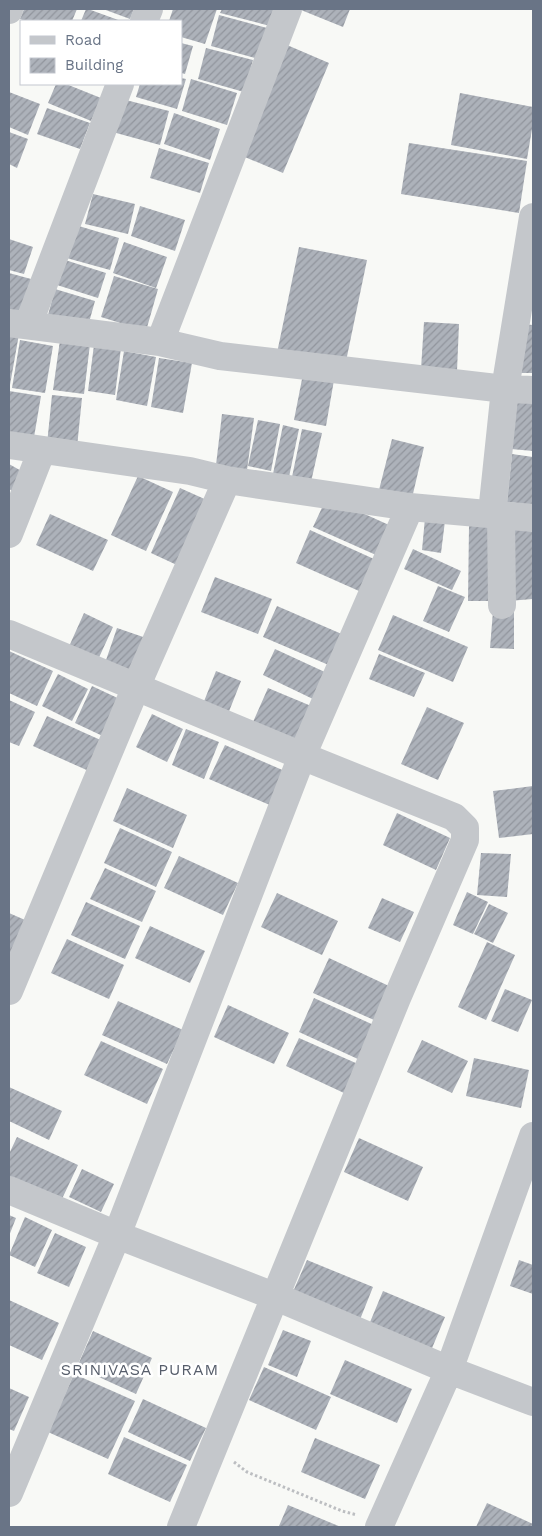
<svg xmlns="http://www.w3.org/2000/svg" width="542" height="1536" viewBox="0 0 542 1536" font-family="'Work Sans',sans-serif">
	<defs>
		<pattern id="building-hatch" width="6" height="6" patternUnits="userSpaceOnUse" patternTransform="scale(1.25)"><rect width="6" height="6" fill="#adb2ba"/><path d="M-1 1l2-2M0 6l6-6M5 7l2-2" fill="none" stroke="#91959d"/></pattern>
	</defs>
	<rect width="100%" height="100%" fill="#f8f9f6"/>
	<path fill="url(#building-hatch)" d="M24 9H77L72 21H25L20 19Z
		M86 9H88L121 21H81Z
		M103 9H134L130 19Z
		M173 9H217L205 44 181 37V21H169Z
		M222 9H274L270 26 220 13Z
		M302 9H350L343 27 301 10Z
		M219 15 267 28 259 59 211 46Z
		M181 43 193 46 185 74 181 73Z
		M287 45 329 63 283 173 240 155Z
		M206 48 253 60 244 92 198 79Z
		M181 78 186 79 177 109 136 97 140 84H181Z
		M191 79 237 93 227 125 182 111Z
		M56 84H66L101 98 91 121 48 103Z
		M9 92 40 104 28 135 9 127Z
		M460 93 533 107V123L527 159 451 145Z
		M118 98 169 111 160 145 109 131Z
		M47 108 90 123 80 149 37 134Z
		M174 113 220 129 210 160 164 144Z
		M9 132 28 139 17 168 9 164Z
		M409 143 527 161 519 213 401 194Z
		M159 148 209 163 200 193 150 178Z
		M93 194 135 204 128 234 85 224Z
		M140 206 185 220 175 251 131 236Z
		M72 224 119 238 110 270 63 257Z
		M9 239 33 247 24 274 9 270Z
		M124 242 167 257 156 288 113 273Z
		M299 247 367 260 345 366 277 353Z
		M65 260 106 273 98 298 57 285Z
		M9 273 31 279 20 318 9 315Z
		M114 276 158 289 146 331 101 317Z
		M55 289 95 301 88 326 48 315Z
		M424 322 459 324 457 371 421 369Z
		M520 324 533 325V373H518Z
		M9 332 19 334 10 385H9Z
		M20 340 53 346 45 393 12 388Z
		M60 340 90 344 84 394 53 390Z
		M94 345 121 348 115 395 88 391Z
		M124 351 156 357 147 406 116 400Z
		M159 358 192 363 183 413 151 407Z
		M303 374 334 380 326 426 294 420Z
		M9 391 41 396 33 443 9 439Z
		M52 395 82 398 77 447 47 444Z
		M515 400 533 402V451L511 449Z
		M222 414 254 418 247 470 216 465Z
		M258 420 280 424 271 471 248 466Z
		M283 425 299 429 289 477 273 474Z
		M302 429 322 433 311 482 292 477Z
		M392 439 424 447 412 498 379 490Z
		M512 454 533 457V505L507 502Z
		M9 464 25 473 16 493 9 489Z
		M138 476 173 492 146 551 111 535Z
		M180 488 209 501 179 566 151 553Z
		M327 497 389 525 376 555 313 527Z
		M50 514 108 540 93 571 36 545Z
		M425 518 445 521 441 553 422 550Z
		M469 526H497V601H468Z
		M533 527V599L508 601 506 528Z
		M310 530 374 559 359 591 296 563Z
		M413 549 461 571 452 590 404 569Z
		M215 577 272 599 258 634 201 612Z
		M438 586 465 597 449 632 423 621Z
		M277 606 344 635 331 666 263 637Z
		M493 611 514 612V649L490 648Z
		M84 613 113 627 96 664 67 651Z
		M393 615 468 647 453 682 378 650Z
		M117 628 149 639 136 677 104 666Z
		M275 649 327 673 315 700 263 675Z
		M9 651 53 671 37 706 9 693Z
		M379 654 425 673 414 697 369 679Z
		M216 671 241 681 226 719 201 709Z
		M58 674 88 689 72 721 42 706Z
		M92 686 126 702 109 739 75 723Z
		M268 688 316 708 302 743 253 722Z
		M9 700 35 712 19 746 9 742Z
		M427 707 464 723 438 780 401 764Z
		M152 714 183 729 167 762 136 747Z
		M47 716 105 742 91 772 33 746Z
		M186 729 219 742 204 779 172 765Z
		M225 745 287 772 272 806 209 779Z
		M533 786V834L499 838 493 791Z
		M127 788 187 815 173 848 113 821Z
		M397 813 450 838 436 870 383 845Z
		M120 828 172 852 156 887 104 863Z
		M481 853 511 854 507 897 477 895Z
		M179 856 238 883 223 915 164 888Z
		M105 868 156 891 142 922 90 899Z
		M467 892 488 902 473 934 453 925Z
		M277 893 338 921 322 955 261 927Z
		M382 898 414 912 400 942 368 928Z
		M86 902 140 926 125 959 71 935Z
		M489 904 508 913 493 943 474 934Z
		M9 913 32 923 16 957 9 953Z
		M150 926 205 951 190 983 135 958Z
		M67 939 124 965 109 999 51 973Z
		M487 942 515 955 486 1020 458 1007Z
		M329 958 389 986 374 1020 313 993Z
		M505 989 532 1000 518 1032 491 1021Z
		M314 998 376 1026 360 1060 299 1032Z
		M118 1001 183 1030 167 1064 102 1035Z
		M228 1005 289 1033 274 1064 214 1037Z
		M299 1038 358 1064 344 1093 286 1066Z
		M422 1040 468 1061 452 1093 407 1072Z
		M101 1041 163 1069 147 1104 84 1075Z
		M474 1058 529 1070 521 1108 466 1096Z
		M9 1087 62 1111 49 1140 9 1121Z
		M17 1137 78 1165 61 1201 9 1177V1154Z
		M359 1138 423 1167 408 1201 344 1172Z
		M82 1169 114 1184 101 1212 69 1197Z
		M9 1215 16 1218 9 1236Z
		M25 1217 52 1230 35 1267 9 1255Z
		M55 1233 86 1247 69 1287 37 1273Z
		M307 1260 373 1287 359 1322 292 1294Z
		M519 1260 533 1265V1294L510 1286Z
		M383 1291 445 1317 430 1353 368 1327Z
		M9 1300 59 1323 42 1360 9 1345Z
		M283 1330 311 1341 297 1377 268 1365Z
		M93 1331 152 1358 136 1394 77 1367Z
		M345 1360 412 1389 397 1423 330 1394Z
		M264 1367 331 1397 316 1430 249 1400Z
		M74 1374 135 1401 108 1459 48 1432Z
		M9 1388 29 1397 14 1431 9 1429Z
		M143 1399 206 1428 190 1461 128 1432Z
		M124 1437 187 1465 170 1502 108 1474Z
		M315 1438 380 1465 365 1499 301 1472Z
		M487 1503 533 1524V1527H476Z
		M288 1505 341 1527H282L279 1526Z"/>
	<g fill="none" stroke-linecap="round" stroke-linejoin="round">
		<path stroke="#bcbec1" stroke-width="3" stroke-dasharray="2.5 2.5" stroke-linecap="butt" d="M234 1462 247 1472 342 1511 357 1515"/>
		<path stroke="#c4c7cb" stroke-width="28" d="M9 10V9
			M144 21 149 9
			M9 323 160 342 220 356 505 389 533 390
			M28 325 120 84
			M160 342 288 9
			M9 445 190 471 227 480 410 507 533 518
			M492 513 505 389 533 217
			M501 514 502 605
			M9 534 42 450
			M9 634 302 756 454 817 465 828V840L397 998 181 1527
			M9 991 136 687 227 480
			M9 1190 117 1235 274 1296 449 1370 533 1402
			M9 1493 117 1235 302 756 410 507
			M379 1527 449 1370 533 1136"/>
	</g>
	<g text-anchor="middle" stroke-width="5" stroke-linejoin="round" paint-order="stroke">
		<g font-size="16" letter-spacing="1" fill="#575e6b" stroke="#fff">
			<text x="140" y="1375">SRINIVASA PURAM</text>
		</g>
	</g>
	<rect width="542" height="1536" fill="none" stroke="#697486" stroke-width="20"/>
	<rect x="20" y="20" width="162" height="65" fill="#ffffff" stroke="#c3c7cf"/>
	<rect x="30" y="36" width="25" height="8" fill="#c4c7cb" stroke="#c3c7cf"/>
	<text x="65" y="45" font-size="15" fill="#697486">Road</text>
	<rect x="30" y="58" width="25" height="15" fill="url(#building-hatch)" stroke="#c3c7cf"/>
	<text x="65" y="70" font-size="15" fill="#697486">Building</text>
</svg>
